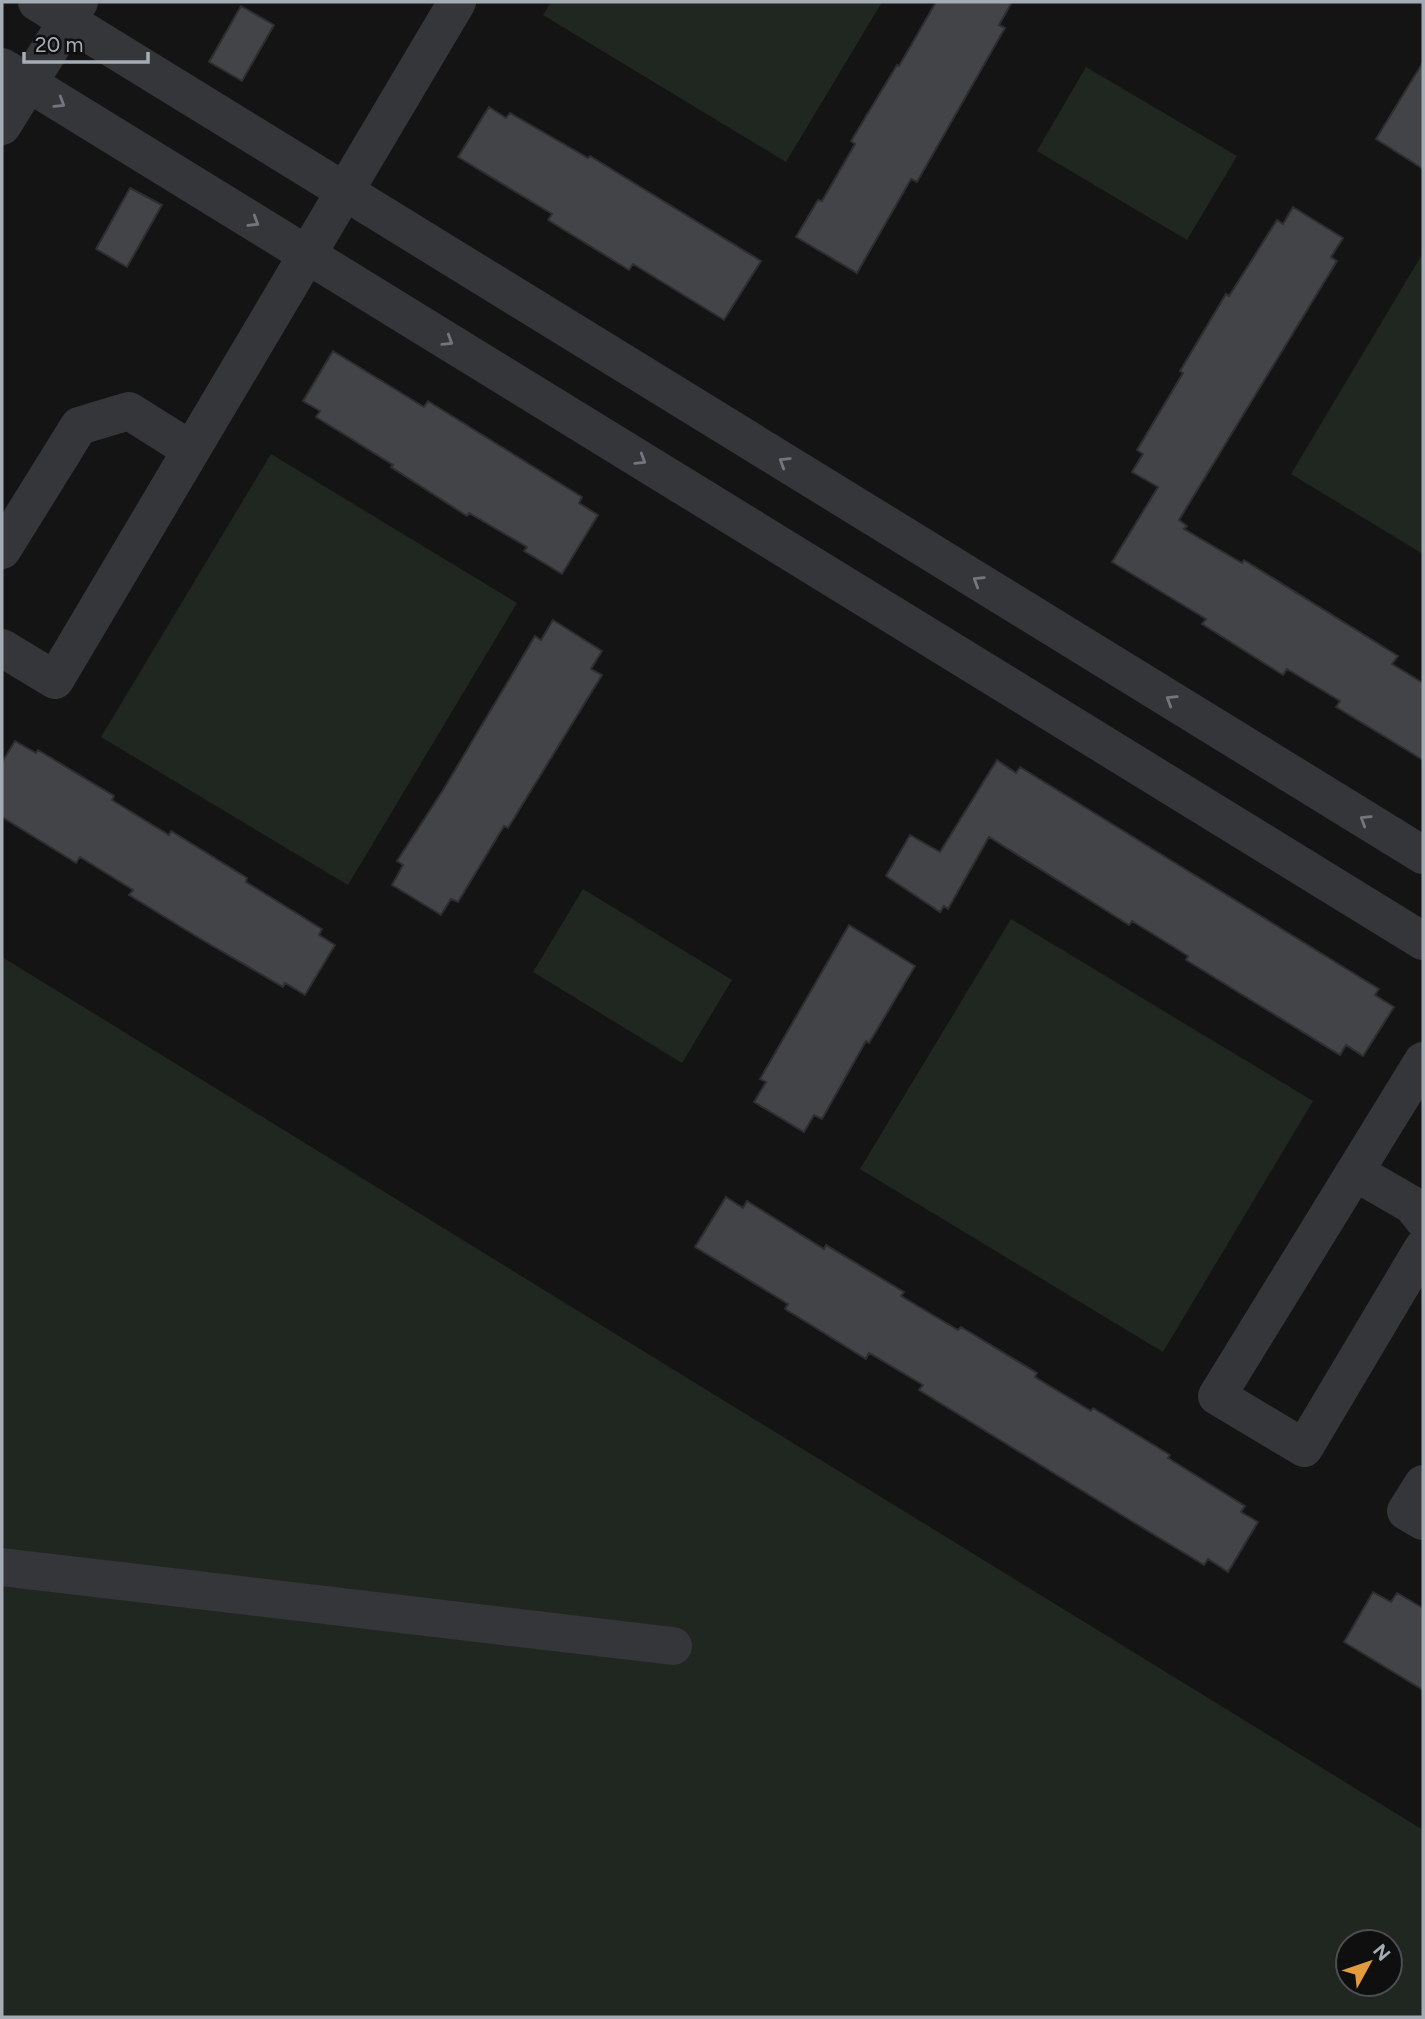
<svg xmlns="http://www.w3.org/2000/svg" width="1425" height="2019" viewBox="0 0 1425 2019" font-family="Figtree,sans-serif">
	<rect width="100%" height="100%" fill="#141415"/>
	<path fill="#202720" fill-rule="evenodd" d="M551 2H882L786 162 543 15Z
		M1086 67 1237 156 1187 240 1037 151Z
		M1423 253V554L1291 474Z
		M271 454 517 603 348 885 101 737Z
		M583 889 732 980 682 1063 533 972Z
		M1011 919 1313 1101 1163 1352 860 1169Z
		M2 957 1423 1830V2017H2ZM1348 1942H1390V1984H1348Z"/>
	<path fill="#434448" stroke="#2e2e31" stroke-width="2" d="M936 2H1012L999 25 1005 28 917 182 911 179 857 273 796 237 818 200 822 201 855 144 851 141 897 65 899 66Z
		M241 6 274 25 242 81 209 62Z
		M1423 62V169L1376 139Z
		M489 107 506 118 510 113 588 158 590 156 761 261 724 320 633 264 629 270 548 220 552 214 458 157Z
		M130 188 162 205 127 267 96 249Z
		M1293 207 1343 238 1331 257 1337 261 1179 520 1187 526 1184 529 1242 563 1244 560 1398 656 1392 664 1423 683V760L1336 707 1340 701 1287 669 1283 675 1202 624 1206 619 1112 562 1158 487 1132 472 1143 454 1137 450 1183 373 1180 371 1226 294 1229 296 1277 220 1283 224Z
		M333 351 424 407 428 401 582 497 579 503 598 515 562 574 524 551 527 547 469 513 467 516 391 467 393 465 316 417 320 411 303 401Z
		M553 620 602 651 591 669 602 675 508 828 504 826 458 902 451 899 441 915 392 885 403 865 397 861 443 790 535 636 541 640Z
		M15 741 36 753 38 750 114 796 112 800 169 835 171 831 247 878 246 882 322 929 319 935 335 945 305 995 285 983 283 987 199 938 129 895 133 890 80 857 76 863 2 817V762Z
		M997 760 1016 773 1020 767 1379 989 1375 995 1394 1007 1363 1056 1346 1045 1340 1055 1186 960 1188 956 1132 921 1129 925 989 837 948 909 944 906 940 912 886 876 910 835 940 852Z
		M849 925 915 966 869 1043 866 1041 822 1119 814 1115 804 1132 754 1102 766 1082 760 1079Z
		M726 1197 743 1208 747 1201 824 1249 826 1245 904 1292 901 1296 958 1330 961 1327 1037 1373 1035 1377 1091 1411 1093 1408 1170 1455 1168 1458 1245 1506 1241 1512 1258 1522 1228 1572 1208 1559 1204 1565 1133 1522 919 1390 923 1385 869 1353 866 1359 785 1309 788 1304 695 1247Z
		M1373 1592 1391 1602 1397 1593 1423 1608V1690L1344 1642Z"/>
	<g fill="none" stroke-linecap="round" stroke-linejoin="round">
		<path stroke="#35363a" stroke-width="38" d="M37 2 1423 855
			M2 67 1423 941
			M2 126 79 2
			M2 550 79 426 129 411 191 450
			M2 648 55 680 457 2
			M1423 1061 1217 1396 1304 1448 1423 1248
			M1355 1172 1412 1205 1423 1219
			M1423 1484 1406 1511 1423 1521
			M2 1567 673 1646"/>
	</g>
	<defs><path id="oneway-chevron" d="M-2-3.5L2.5 0L-2 3.5" fill="none" stroke-width="1.6" stroke-linecap="round" stroke-linejoin="round" transform="scale(1.75)"/></defs>
	<g stroke="#73777d">
		<use href="#oneway-chevron" transform="translate(60 103) rotate(32)"/>
		<use href="#oneway-chevron" transform="translate(254 222) rotate(32)"/>
		<use href="#oneway-chevron" transform="translate(448 341) rotate(32)"/>
		<use href="#oneway-chevron" transform="translate(641 460) rotate(32)"/>
		<use href="#oneway-chevron" transform="translate(784 462) rotate(-148)"/>
		<use href="#oneway-chevron" transform="translate(978 581) rotate(-148)"/>
		<use href="#oneway-chevron" transform="translate(1171 700) rotate(-148)"/>
		<use href="#oneway-chevron" transform="translate(1365 820) rotate(-148)"/>
	</g>
	<rect width="1425" height="2019" fill="none" stroke="#a6acb4" stroke-width="7"/>
	<g transform="translate(1369 1963) rotate(50)"><circle r="33" fill="#0f0f10" stroke="#4b4e52" stroke-width="2"/>
	<path d="M0-5L12 26L0 18L-12 26Z" fill="#e29c3e"/>
	<text y="-10" font-size="19" font-weight="bold" text-anchor="middle" fill="#a6acb4">N</text>
	</g>
	<path d="M24 52v10h124v-10" fill="none" stroke="#a6acb4" stroke-width="3.5"/>
	<text x="35" y="52" font-size="21" fill="#a6acb4" stroke="#0f0f10" stroke-width="5" paint-order="stroke">20 m</text>
</svg>
